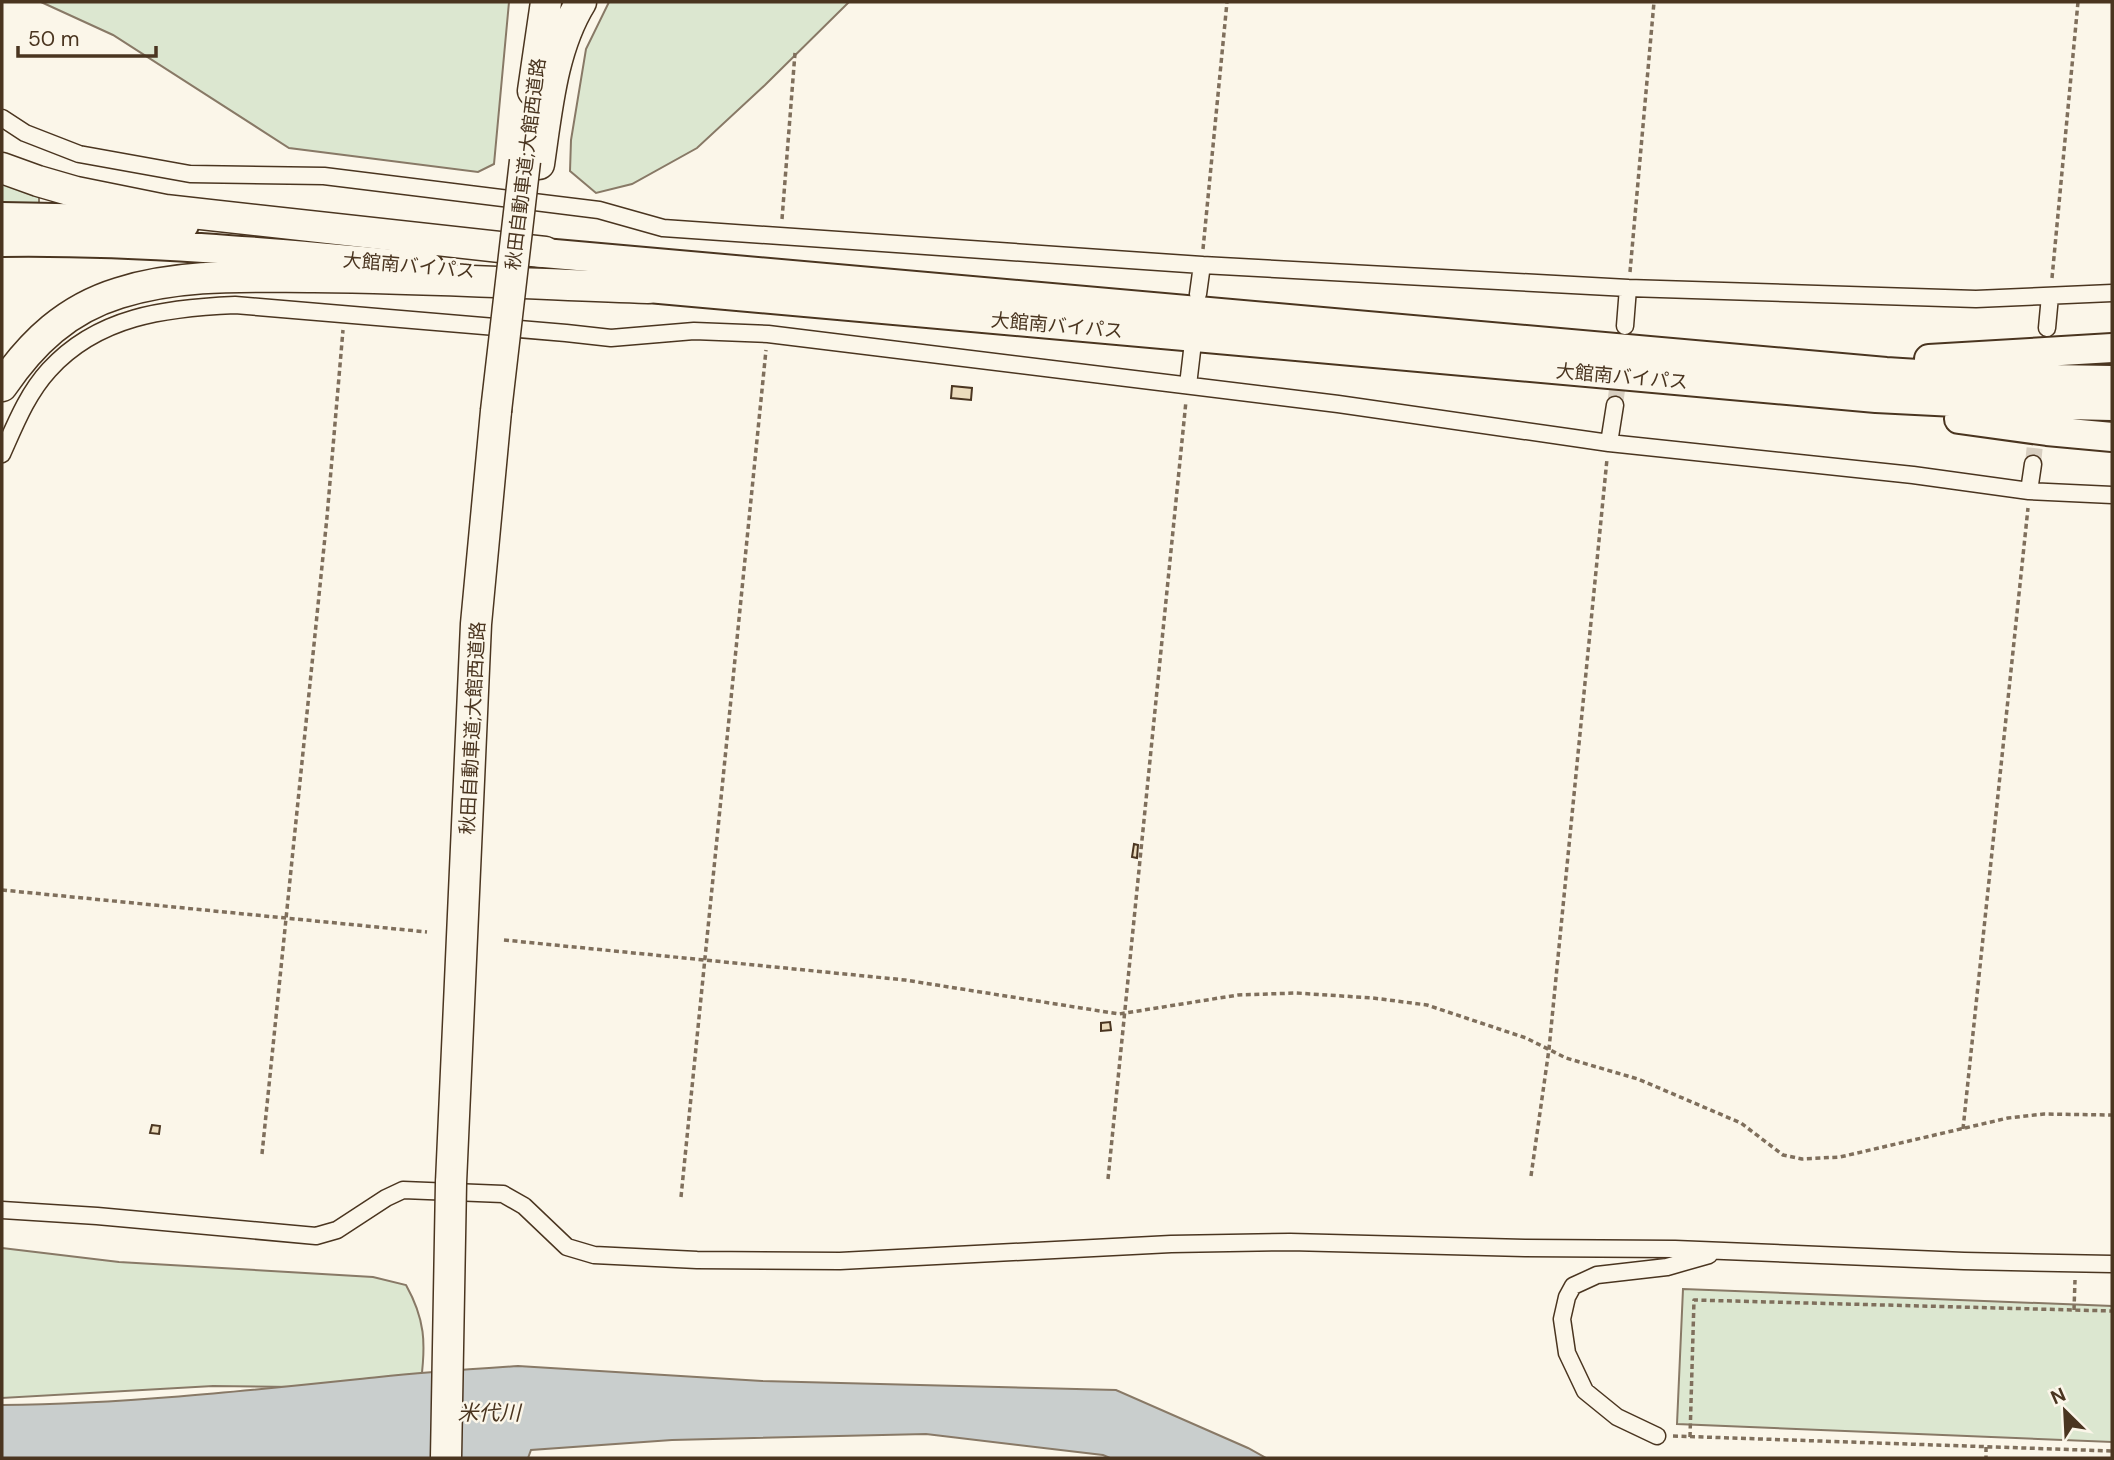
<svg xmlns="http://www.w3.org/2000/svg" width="2114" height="1460" viewBox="0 0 2114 1460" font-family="'DM Sans','Noto Sans JP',sans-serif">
	<rect width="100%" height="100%" fill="#fbf6e9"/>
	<path fill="#dce7d0" stroke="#887966" stroke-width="2" d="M41 2H509L494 164 478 172 289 148 113 35Z
		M609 2H849L765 85 697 148 632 184 596 193 570 171 571 140 586 49Z
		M2 183 39 195V203H2Z
		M2 1248 119 1262 373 1277 406 1285C425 1319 426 1343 421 1381L372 1388 213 1386 2 1398Z
		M1683 1289 2112 1306V1442L1677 1424Z"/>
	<path fill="#c9cecd" stroke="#887966" stroke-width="2" d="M518 1366 762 1381 1116 1390 1248 1448 1266 1458H1110L1103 1455 926 1434 672 1440 531 1450 528 1458H2V1405C128 1404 254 1390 379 1377 425 1372 472 1369 518 1366Z"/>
	<path fill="#ecdcbc" stroke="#4a3520" stroke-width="2" d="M952 386 972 388 971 400 951 398Z
		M1134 844 1138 845 1137 858 1132 857Z
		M1110 1022 1111 1030 1101 1031V1023Z
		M152 1125 160 1126 159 1134 150 1133Z"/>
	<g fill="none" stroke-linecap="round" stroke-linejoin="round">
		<path stroke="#d8cfc1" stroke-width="16" stroke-dasharray="16 8" stroke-linecap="butt" d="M1615 405 1620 367
			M2033 464 2037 424"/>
		<g stroke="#4a3520" stroke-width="19">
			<path id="minor" d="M2 118 25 133 79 154 190 174 324 176 599 210 663 228 1202 265 1628 288 1976 299 2112 293
				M1198 294 1202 265
				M1625 326 1628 288
				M2047 328 2050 296
				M1188 385 1192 351
				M1609 443 1615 405
				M2 454C15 425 27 394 49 370 98 316 166 308 235 305L566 333 611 338 694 331 768 334 1338 404 1609 443 1913 475 2029 491 2112 495
				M2029 491 2033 464
				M2 1210 97 1216 316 1236 337 1230 386 1198 403 1190 503 1194 524 1206 567 1247 594 1255 697 1260 840 1261 1171 1244 1290 1242 1525 1248 1675 1249 1964 1261 2112 1264
				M1657 1436 1617 1417 1585 1391 1567 1353 1562 1319 1567 1297 1573 1286 1597 1275 1667 1267 1709 1255"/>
		</g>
		<g stroke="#4a3520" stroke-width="32">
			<path id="trunk" d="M2 217 109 219 184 225
				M2 242C144 240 287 254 429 267
				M521 251 1886 372 1981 378 2112 380
				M626 286 1876 398 1975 403 2112 406
				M1929 359 2112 348
				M1959 419 2047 431 2112 437"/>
		</g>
		<g stroke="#4a3520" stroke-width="33">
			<path id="motorway" d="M533 91 546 2
				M539 164C547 110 552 49 581 2
				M2 168 38 181 76 192 165 210 545 252
				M2 386C32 342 67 309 119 293 182 273 249 277 314 277 426 278 537 284 648 288
				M451 1183 476 624 496 411"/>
		</g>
		<path stroke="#7f6f5c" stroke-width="3.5" stroke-dasharray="5 3.5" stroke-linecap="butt" d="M782 219 795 53
			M1203 249 1227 2
			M1630 272 1654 2
			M2052 278 2078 2
			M2 890 427 932
			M504 940 905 980 1119 1014 1238 995 1296 993 1373 998 1427 1005 1526 1038 1566 1058 1638 1079 1741 1123 1783 1155 1802 1159 1840 1157 2008 1118 2044 1114 2112 1115
			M1963 1129 2028 508
			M262 1154 327 517 343 330
			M1531 1176 1549 1049 1607 459
			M1108 1179 1186 401
			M681 1197 766 350
			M2074 1310 2075 1280
			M1673 1436 2112 1451
			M1690 1437 1694 1300 2112 1311
			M1986 1447V1458"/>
		<use href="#minor" stroke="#fbf6e9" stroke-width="16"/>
		<use href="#trunk" stroke="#fbf6e9" stroke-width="28"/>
		<use href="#motorway" stroke="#fbf6e9" stroke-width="30"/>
		<g stroke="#4a3520" stroke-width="33" stroke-linecap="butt">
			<path id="motorway-bridge" d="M496 411 525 161
				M446 1458 451 1183"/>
		</g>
		<use href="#motorway-bridge" stroke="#fbf6e9" stroke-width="30"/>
	</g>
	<g text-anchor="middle" stroke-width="5" stroke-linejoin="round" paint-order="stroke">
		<g font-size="19" fill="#4a3520" stroke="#fbf6e9">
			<text transform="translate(525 164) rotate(-83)" y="7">秋田自動車道;大館西道路</text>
			<text transform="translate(409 265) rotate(5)" y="7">大館南バイパス</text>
			<text transform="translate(1057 325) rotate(5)" y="7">大館南バイパス</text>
			<text transform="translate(1622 376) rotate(5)" y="7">大館南バイパス</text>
			<text transform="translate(472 728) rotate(-87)" y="7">秋田自動車道;大館西道路</text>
		</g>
		<g font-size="21" font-style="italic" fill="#4a3520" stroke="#fbf6e9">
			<text x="489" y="1420">米代川</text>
		</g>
	</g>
	<rect width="2114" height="1460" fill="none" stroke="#4a3520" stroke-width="7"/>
	<g transform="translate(2065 1411) rotate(336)" stroke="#fbf6e9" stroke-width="5" paint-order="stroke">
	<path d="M0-5L12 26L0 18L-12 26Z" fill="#4a3520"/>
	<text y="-10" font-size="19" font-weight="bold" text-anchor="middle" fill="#4a3520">N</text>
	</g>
	<path d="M18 46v10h138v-10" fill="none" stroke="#4a3520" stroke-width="3.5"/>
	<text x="28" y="46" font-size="21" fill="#4a3520" stroke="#fbf6e9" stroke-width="5" paint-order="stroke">50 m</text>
</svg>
